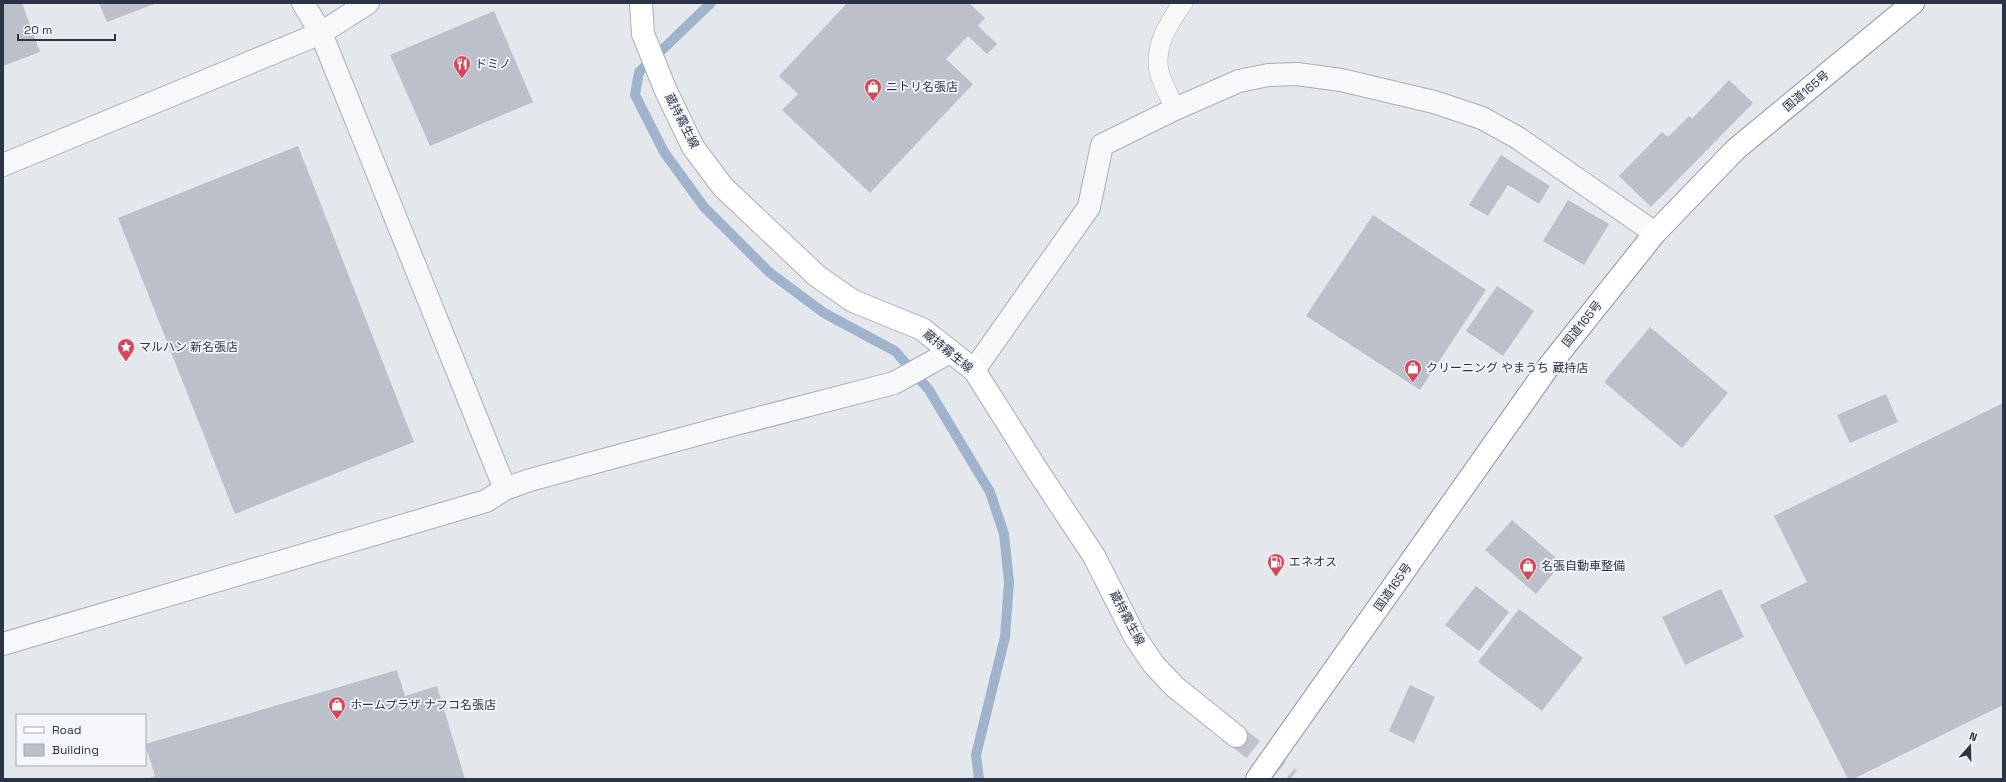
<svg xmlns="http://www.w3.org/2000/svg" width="2006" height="782" viewBox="0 0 2006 782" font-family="'Space Grotesk','Noto Sans JP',sans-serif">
	<rect width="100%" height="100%" fill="#e4e7ec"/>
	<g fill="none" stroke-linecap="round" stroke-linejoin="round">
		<path stroke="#9fb4cc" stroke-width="10" d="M711 3 639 72 635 95 664 152 704 207 769 272 824 313 895 351 929 390 990 492 1004 534 1009 582 1005 637 976 755 979 779"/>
	</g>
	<path fill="#bbc0ca" d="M3 3H22L40 52 3 66Z
		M99 3H157L107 22Z
		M847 3H969L985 18 978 26 997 44 987 54 968 36 946 59 973 84 870 193 782 110 798 94 779 76Z
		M494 11 533 102 430 146 390 55Z
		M1729 80 1753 103 1651 207 1619 176 1662 132 1668 137 1689 116 1692 119Z
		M298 146 414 442 235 514 118 218Z
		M1501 155 1550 186 1539 204 1508 185 1488 216 1469 205Z
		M1568 200 1609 224 1584 265 1543 241Z
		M1373 215 1486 290 1420 390 1306 316Z
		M1497 286 1534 311 1503 356 1466 331Z
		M1650 327 1728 393 1682 448 1604 382Z
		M1886 394 1898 422 1850 443 1837 415Z
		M2003 403V705L1853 779H1848L1760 605 1807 582 1774 516Z
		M1512 520 1562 563 1536 594 1485 550Z
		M1476 586 1509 612 1479 651 1445 625Z
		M1721 589 1744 637 1685 665 1662 617Z
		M1519 609 1583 658 1542 711 1478 662Z
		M397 670 405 696 437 686 465 779H146L155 776 145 744Z
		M1410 685 1435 697 1414 743 1389 731Z"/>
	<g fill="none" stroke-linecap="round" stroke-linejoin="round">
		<path stroke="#bfc3cb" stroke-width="22" stroke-dasharray="22 11" stroke-linecap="butt" d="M1236 736 1290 779"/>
		<g stroke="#a9aeb7" stroke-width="20">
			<path id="service" d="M1175 109C1170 97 1162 84 1159 71 1154 46 1169 22 1183 3"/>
		</g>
		<g stroke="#a9aeb7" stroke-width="24">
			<path id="minor" d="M303 3 321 33 505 489
				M974 370 1089 207 1102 145 1175 109 1239 81 1268 75 1297 74 1341 80 1434 102 1482 118 1518 138 1655 233
				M3 644 486 501 505 489 530 480 736 424 894 383 950 352"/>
		</g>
		<g stroke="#a9aeb7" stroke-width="24">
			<path id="tertiary" d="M3 165 321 33 368 3"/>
		</g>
		<g stroke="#a9aeb7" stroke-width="24">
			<path id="secondary" d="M641 3 643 34 666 91 693 147 723 187 817 276 853 301 922 329 974 370 1039 473 1094 556 1135 637 1154 665 1175 687 1236 736"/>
		</g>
		<g stroke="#8b94a3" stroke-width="24">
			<path id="trunk" d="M1257 779 1549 366 1655 233 1736 149 1913 3"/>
		</g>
		<use href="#service" stroke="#f7f8fa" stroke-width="19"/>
		<use href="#minor" stroke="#f7f8fa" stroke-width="22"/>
		<use href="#tertiary" stroke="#f7f8fa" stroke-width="22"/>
		<use href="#secondary" stroke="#fff" stroke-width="22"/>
		<use href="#trunk" stroke="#fff" stroke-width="22"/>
	</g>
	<defs>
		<g id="restaurant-pin" transform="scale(0.9)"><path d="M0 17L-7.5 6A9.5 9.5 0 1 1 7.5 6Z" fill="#d1495b" stroke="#f4f6f9"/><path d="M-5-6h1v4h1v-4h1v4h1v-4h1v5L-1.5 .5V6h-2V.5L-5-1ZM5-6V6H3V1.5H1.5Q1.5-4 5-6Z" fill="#fff"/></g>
		<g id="shop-pin" transform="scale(0.9)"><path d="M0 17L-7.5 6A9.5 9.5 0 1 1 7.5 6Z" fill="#d1495b" stroke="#f4f6f9"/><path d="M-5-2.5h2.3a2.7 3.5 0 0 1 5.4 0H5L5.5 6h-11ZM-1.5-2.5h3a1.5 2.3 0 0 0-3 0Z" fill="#fff"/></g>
		<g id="sight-pin" transform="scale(0.9)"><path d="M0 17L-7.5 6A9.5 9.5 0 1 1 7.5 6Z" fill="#d1495b" stroke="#f4f6f9"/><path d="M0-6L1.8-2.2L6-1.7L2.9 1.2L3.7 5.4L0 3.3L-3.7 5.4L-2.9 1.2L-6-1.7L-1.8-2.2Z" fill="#fff"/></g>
		<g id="fuel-pin" transform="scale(0.9)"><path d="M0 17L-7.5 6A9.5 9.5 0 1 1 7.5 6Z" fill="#d1495b" stroke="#f4f6f9"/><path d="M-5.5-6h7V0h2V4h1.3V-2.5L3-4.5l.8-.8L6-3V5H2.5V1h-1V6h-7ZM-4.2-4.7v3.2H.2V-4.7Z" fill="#fff"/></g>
	</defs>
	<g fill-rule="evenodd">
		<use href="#restaurant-pin" x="462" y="64"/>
		<use href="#shop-pin" x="873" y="87"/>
		<use href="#sight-pin" x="126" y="347"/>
		<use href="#shop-pin" x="1413" y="368"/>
		<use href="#fuel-pin" x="1276" y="562"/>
		<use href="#shop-pin" x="1528" y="566"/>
		<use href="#shop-pin" x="337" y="705"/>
	</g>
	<g text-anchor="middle" stroke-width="3.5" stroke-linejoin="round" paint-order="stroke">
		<g font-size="12" fill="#2b3445" stroke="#f4f6f9" text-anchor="start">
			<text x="475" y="68">ドミノ</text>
			<text x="886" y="91">ニトリ名張店</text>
			<text x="139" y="351">マルハン 新名張店</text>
			<text x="1426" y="372">クリーニング やまうち 蔵持店</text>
			<text x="1289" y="566">エネオス</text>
			<text x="1541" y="570">名張自動車整備</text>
			<text x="350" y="709">ホームプラザ ナフコ名張店</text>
		</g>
		<g font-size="12" fill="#2b3445" stroke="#f4f6f9">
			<text transform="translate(1806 91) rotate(-40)" y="4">国道165号</text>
			<text transform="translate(682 121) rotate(63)" y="4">蔵持霧生線</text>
			<text transform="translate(1582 324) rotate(-51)" y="4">国道165号</text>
			<text transform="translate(948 351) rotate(39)" y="4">蔵持霧生線</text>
			<text transform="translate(1393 587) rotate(-55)" y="4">国道165号</text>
			<text transform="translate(1127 618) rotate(62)" y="4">蔵持霧生線</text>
		</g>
	</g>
	<rect width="2006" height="782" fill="none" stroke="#2b3445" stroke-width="8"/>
	<rect x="16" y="714" width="130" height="52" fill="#f4f6f9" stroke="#a4a8b1"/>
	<rect x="24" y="727" width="20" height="6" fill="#ffffff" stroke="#a4a8b1"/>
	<text x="52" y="734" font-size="12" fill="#2b3445">Road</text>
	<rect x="24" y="744" width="20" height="12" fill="#bbc0ca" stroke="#a4a8b1"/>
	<text x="52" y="754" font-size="12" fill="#2b3445">Building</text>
	<g transform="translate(1970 746) rotate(20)" stroke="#f4f6f9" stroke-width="3" paint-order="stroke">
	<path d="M0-3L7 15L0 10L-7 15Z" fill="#2b3445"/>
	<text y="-6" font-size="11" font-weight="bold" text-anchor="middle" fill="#2b3445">N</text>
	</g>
	<path d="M18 34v6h97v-6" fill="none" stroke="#2b3445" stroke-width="2"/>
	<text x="24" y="34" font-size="12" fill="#2b3445" stroke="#f4f6f9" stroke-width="3" paint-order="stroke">20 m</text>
</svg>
